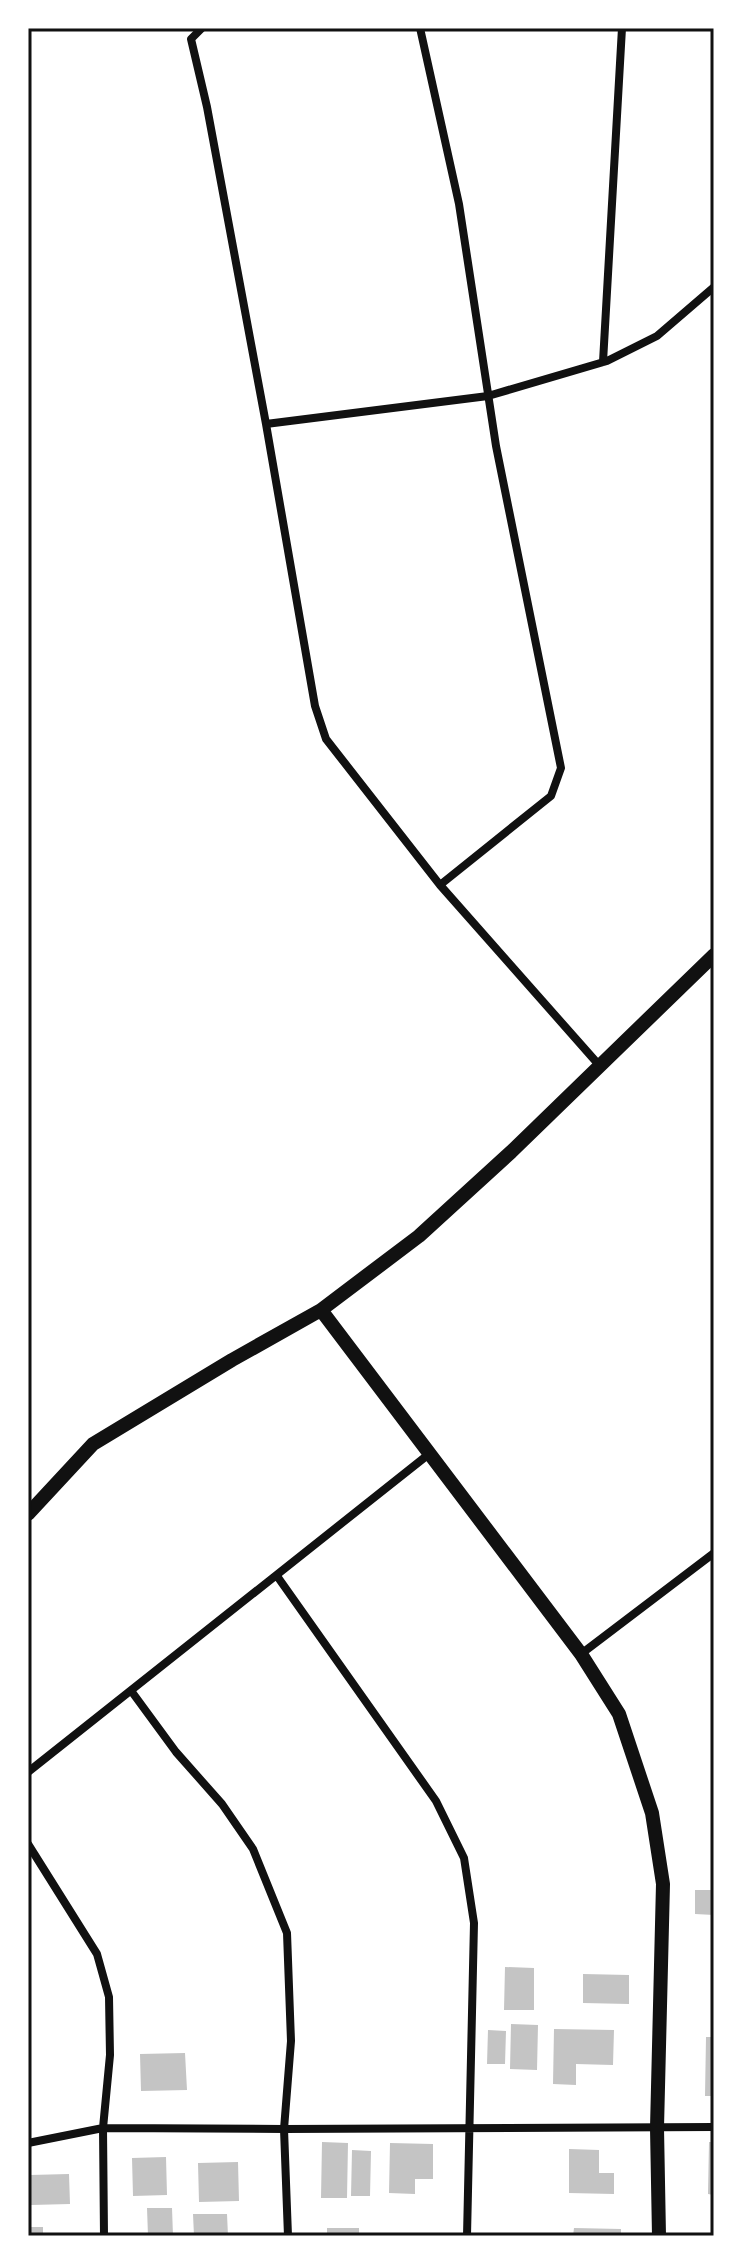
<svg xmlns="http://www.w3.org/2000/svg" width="742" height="2264" viewBox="0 0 742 2264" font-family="Figtree,sans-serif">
	<rect width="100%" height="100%" fill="#fff"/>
	<path fill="#c4c4c4" d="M695 1890H714V1915L695 1914Z
		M505 1967 534 1968V2010H504Z
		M583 1974 629 1975V2004L583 2003Z
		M511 2024 538 2025 537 2070 510 2069Z
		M554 2029 614 2030 613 2065 576 2064V2085L553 2084Z
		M488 2030 506 2031 505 2064H487Z
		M706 2037H714V2096H705Z
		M185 2053 187 2090 141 2091 140 2054Z
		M322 2142 348 2143 347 2198H321Z
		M709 2142H714V2195L708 2194Z
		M390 2143 433 2144V2179H415V2194L389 2193Z
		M569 2149 599 2150V2173H614V2194L569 2193Z
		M352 2150 371 2151 370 2196H351Z
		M166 2157 167 2195 133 2196 132 2158Z
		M238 2162 239 2201 199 2202 198 2163Z
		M69 2174 70 2204 31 2205 30 2175Z
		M147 2208H172L173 2236H148Z
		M193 2214H227L228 2236H194Z
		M28 2227H43V2236H28Z
		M327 2228H359V2236H327Z
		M574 2228 621 2229V2236H573Z"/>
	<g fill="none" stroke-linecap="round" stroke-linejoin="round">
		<path stroke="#111" stroke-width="8" d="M202 28 191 39 207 107 266 424 315 706 326 739 440 885 599 1065
			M420 28 459 204 496 446 561 768 551 796 440 885
			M603 362 622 28
			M266 424 488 396 607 361 657 336 714 287
			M277 1576 436 1801 464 1858 474 1923 467 2236
			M581 1654 714 1553
			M132 1692 176 1752 222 1804 253 1849 287 1933 291 2041 284 2129 288 2236
			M28 1772 429 1454
			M28 1844 97 1954 109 1997 110 2055 103 2128 104 2236
			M28 2143 103 2128 284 2129 714 2127"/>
		<path stroke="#111" stroke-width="14" d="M321 1310 581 1654 619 1714 652 1813 663 1884 657 2128 659 2236
			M28 1514 93 1444 232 1360 321 1310 419 1236 511 1152 714 955"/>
	</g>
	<rect width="742" height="2264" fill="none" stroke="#ffffff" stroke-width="60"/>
	<rect x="30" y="30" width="682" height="2204" fill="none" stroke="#111" stroke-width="3"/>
</svg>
